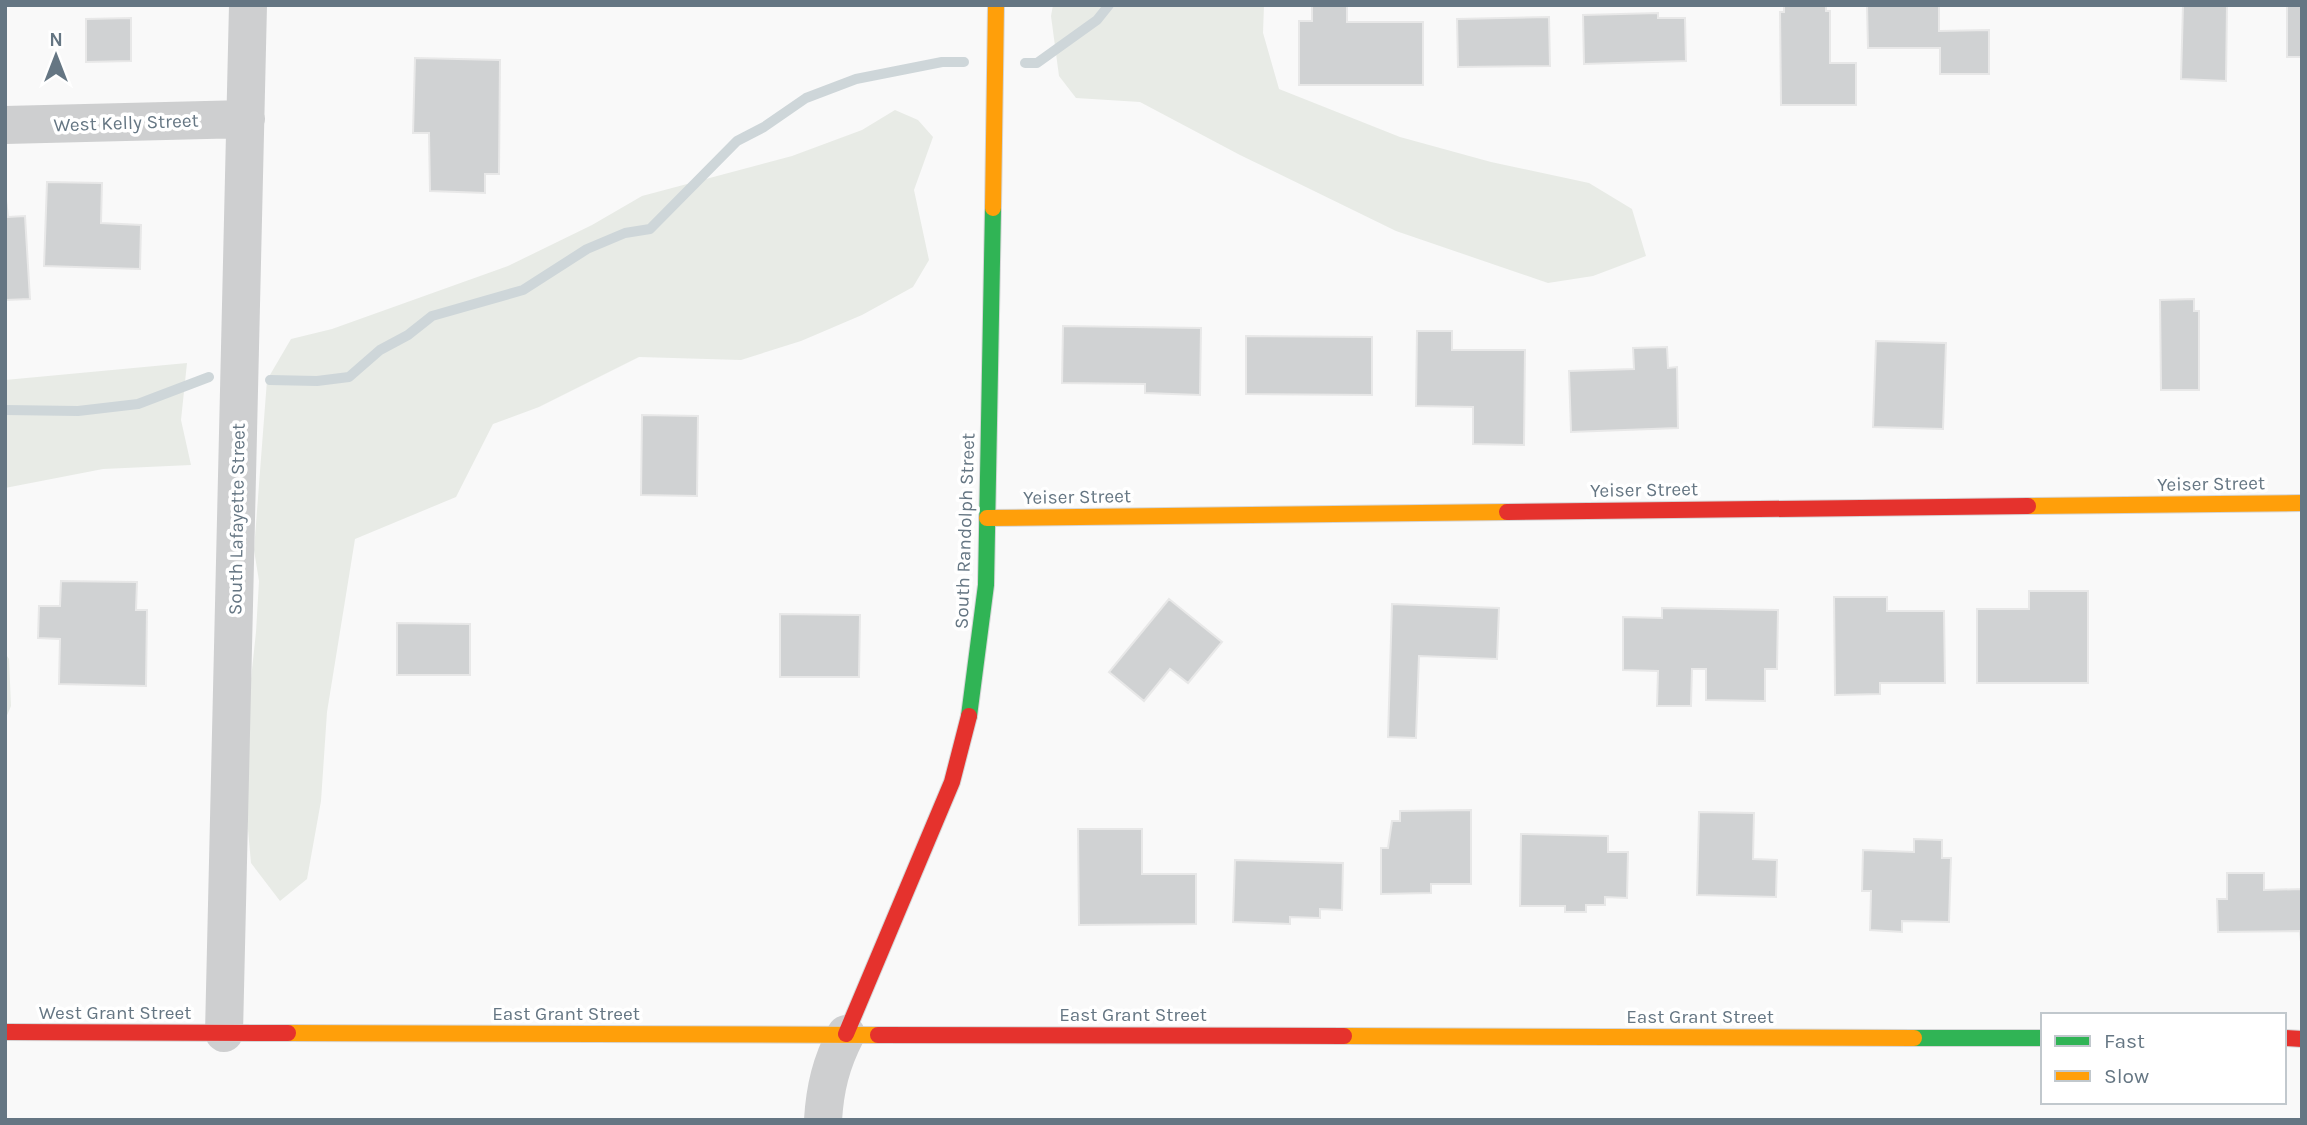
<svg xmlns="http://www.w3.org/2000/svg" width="2307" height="1125" viewBox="0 0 2307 1125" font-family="Karla,sans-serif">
	<rect width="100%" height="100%" fill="#f9f9f9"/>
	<path fill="#e8ebe6" d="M1053 5H1264L1263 33 1279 89 1400 137 1491 162 1589 183 1632 209 1646 256 1593 276 1548 283 1396 231 1240 155 1140 102 1076 98 1059 76 1051 16Z
		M895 110 918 120 933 137 914 190 929 260 913 287 862 315 801 341 741 360 639 357 539 407 493 424 456 497 355 539 327 712 321 801 307 879 280 901 251 863 242 763 256 632 259 581 254 550 267 380 291 339 332 329 508 266 592 225 642 196 792 156 862 130Z
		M187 363 181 420 191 465 103 469 5 488V380Z
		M5 653 9 659 11 706 5 720Z"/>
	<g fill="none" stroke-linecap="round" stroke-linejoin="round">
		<path stroke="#ced6d9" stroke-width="10" d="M1025 63H1037L1097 20 1109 5
			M270 380 317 381 349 377 380 350 408 335 432 316 523 290 587 249 625 233 650 229 737 141 764 127 806 98 856 79 942 62H964
			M5 410 78 411 138 404 209 377"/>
	</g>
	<path fill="#d0d2d3" stroke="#e8e8e8" stroke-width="2" d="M1312 5H1347V22H1423V85H1299V21H1312Z
		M1784 5H1826V11H1830V63H1856V105H1781L1780 12H1784Z
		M1867 5H1939V31L1989 30V74H1940V48H1868Z
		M2183 5H2227L2226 81 2181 79Z
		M2287 5H2302V57H2287Z
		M1658 13V18H1685L1686 61 1584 64 1583 15Z
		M1549 17 1550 66 1458 67 1457 19Z
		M131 18V61L86 62V19Z
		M415 58 500 60 499 174H485V193L430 191 429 133H413Z
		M47 182 102 183 101 223 141 225 140 269 44 266Z
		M5 191 8 217 25 216 30 299 5 300Z
		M2194 299V311H2199V390H2161L2160 300Z
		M1063 326 1201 328 1200 395 1145 393V384L1062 383Z
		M1417 331H1452V350H1525L1524 445 1473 444V407L1416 406Z
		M1246 336 1372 337V395L1246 394Z
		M1876 341 1946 343 1943 429 1873 427Z
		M1667 347 1668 368 1677 367 1678 428 1571 432 1569 371 1634 369 1633 348Z
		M642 415 698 416 697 496 641 495Z
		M61 581 137 582 136 610H147L146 686 59 684 60 639 38 638 39 606H60Z
		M2029 591H2088V683H1977V609H2029Z
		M1834 597H1887V611H1944L1945 683H1880V694L1835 695Z
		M1169 599 1222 642 1188 683 1170 669 1144 701 1109 672Z
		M1392 604 1499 608 1497 659 1419 656 1416 738 1388 737Z
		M1662 608 1778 610 1777 669H1765V701L1706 700V669H1692L1691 706H1657L1658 671 1623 670V617L1662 618Z
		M780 614 860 615 859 677H780Z
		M397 623 470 624V675H397Z
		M1471 810V884H1431V893L1381 894V848H1388L1392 821H1400V811Z
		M1699 812 1754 813 1753 859 1777 860 1776 897 1697 895Z
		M1078 829H1142V874H1196V924L1079 925Z
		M1521 834 1608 836V852H1628L1627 898 1605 897V905H1586V912H1565V906H1520Z
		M1914 839 1942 840V858H1951L1949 922 1902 921V932L1870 930 1871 891H1862L1863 850 1914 852Z
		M1235 860 1343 863 1342 910 1320 909V918L1290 917V924L1233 922Z
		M2227 873H2264V890L2302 889V953L2300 931 2218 932 2217 899H2227Z"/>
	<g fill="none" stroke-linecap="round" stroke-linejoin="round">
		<g stroke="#d5d6d7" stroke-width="18">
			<path id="fast" d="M969 716 986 585 993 208
				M1914 1038H2043"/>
		</g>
		<g stroke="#d5d6d7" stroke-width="18">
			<path id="slow" d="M993 208 996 5
				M2028 506 2302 503
				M987 518 1507 512
				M288 1033 878 1035
				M1344 1036 1914 1038"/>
		</g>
		<g stroke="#d5d6d7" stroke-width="18">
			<path id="jam" d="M1507 512 2028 506
				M5 1032 288 1033
				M846 1034 952 782 969 716
				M878 1035 1344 1036
				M2284 1038 2302 1039"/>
		</g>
		<path stroke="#cecfd0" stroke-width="38" d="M5 125 246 119
			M224 1033 248 5
			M823 1120C825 1088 831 1063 846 1034"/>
		<use href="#fast" stroke="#30b455" stroke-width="16"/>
		<use href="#slow" stroke="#ff9f0a" stroke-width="16"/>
		<use href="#jam" stroke="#e5322d" stroke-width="16"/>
	</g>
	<g text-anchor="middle" stroke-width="7" stroke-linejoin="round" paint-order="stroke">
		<g font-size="19" fill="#657683" stroke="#fff">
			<text transform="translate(126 122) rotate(-2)" y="7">West Kelly Street</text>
			<text transform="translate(2211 483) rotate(-1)" y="7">Yeiser Street</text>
			<text transform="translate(1644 489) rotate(-1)" y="7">Yeiser Street</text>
			<text transform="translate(1077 496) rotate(-1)" y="7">Yeiser Street</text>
			<text transform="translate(236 519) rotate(-89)" y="7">South Lafayette Street</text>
			<text transform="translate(964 531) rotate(-88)" y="7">South Randolph Street</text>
			<text x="115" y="1019">West Grant Street</text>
			<text x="566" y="1020">East Grant Street</text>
			<text x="1133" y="1021">East Grant Street</text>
			<text x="1700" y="1023">East Grant Street</text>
		</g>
	</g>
	<rect width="2307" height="1125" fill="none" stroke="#657683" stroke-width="14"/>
	<rect x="2041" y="1013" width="245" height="91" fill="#ffffff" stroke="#c1c8cd" stroke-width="2"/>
	<rect x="2055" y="1036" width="35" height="10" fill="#30b455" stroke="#c1c8cd" stroke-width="2"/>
	<text x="2104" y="1048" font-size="21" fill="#657683">Fast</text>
	<rect x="2055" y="1071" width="35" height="10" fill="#ff9f0a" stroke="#c1c8cd" stroke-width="2"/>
	<text x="2104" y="1083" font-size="21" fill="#657683">Slow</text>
	<g transform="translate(56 56)" stroke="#ffffff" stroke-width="5" paint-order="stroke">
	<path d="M0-5L12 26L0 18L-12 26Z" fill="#657683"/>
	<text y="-10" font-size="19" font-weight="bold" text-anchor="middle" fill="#657683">N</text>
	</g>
</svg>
